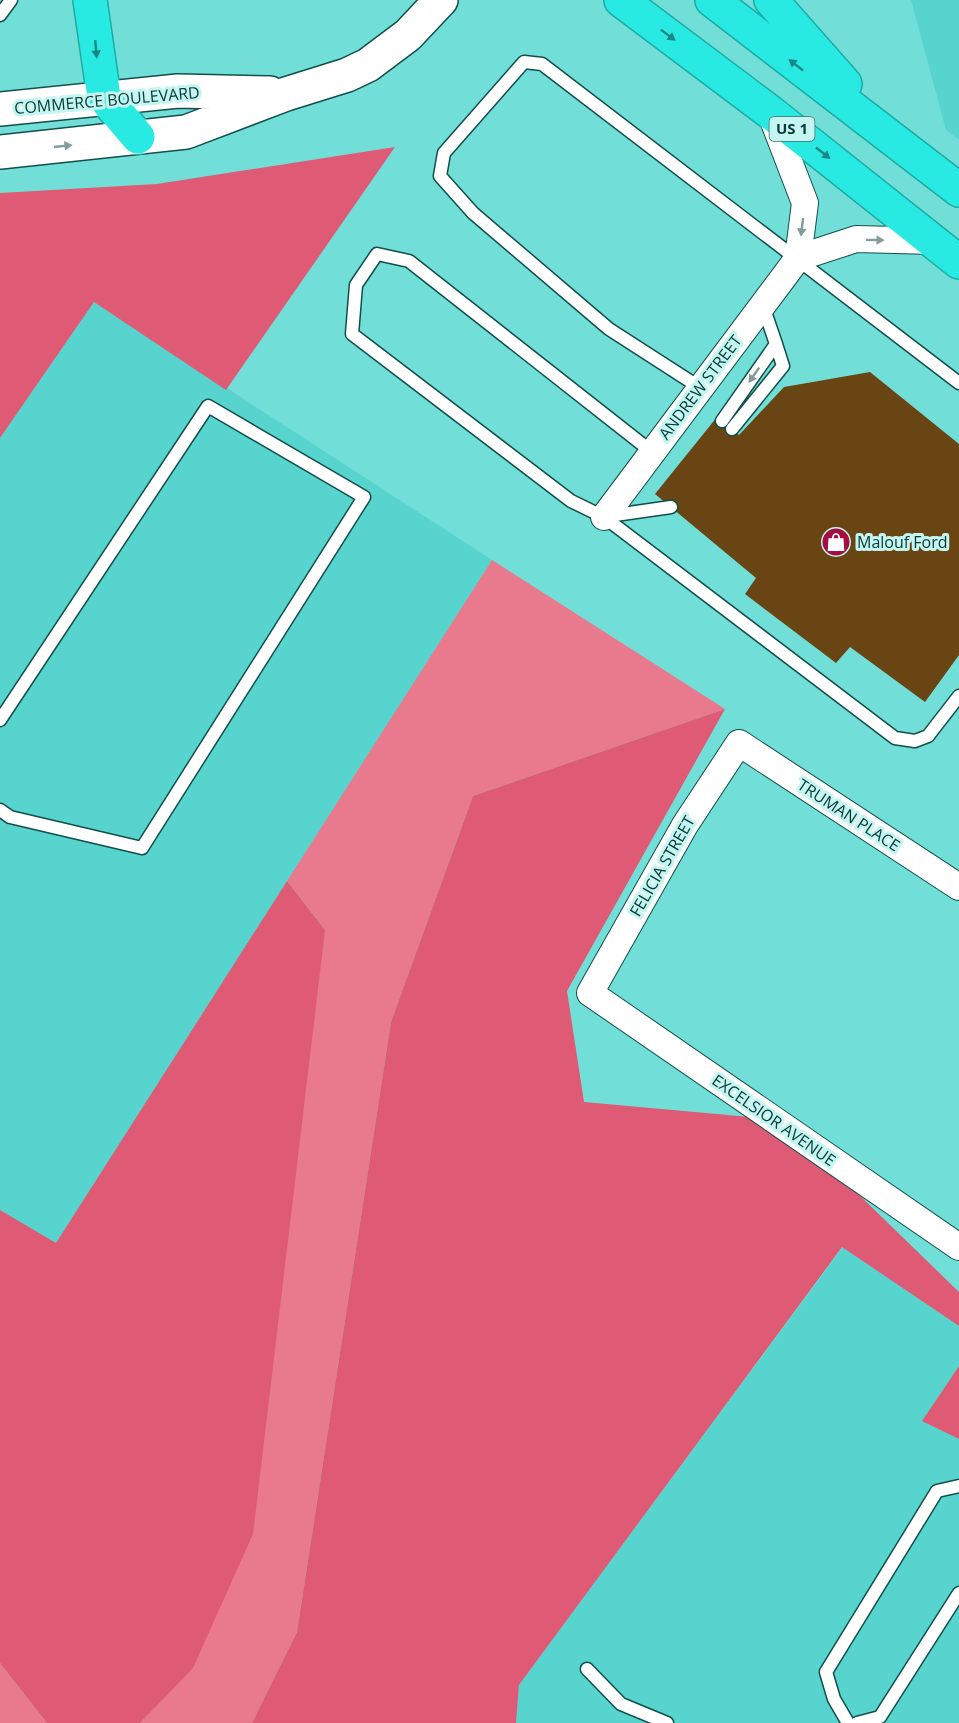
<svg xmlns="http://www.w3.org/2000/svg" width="959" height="1723" viewBox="0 0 959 1723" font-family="'Open Sans',sans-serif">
	<rect width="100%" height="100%" fill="#72ded8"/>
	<path fill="#57d4cd" d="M911 0H959V140L946 130Z
		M94 302 492 560 56 1243 0 1210V438Z
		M843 1247 959 1326V1366L923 1420 959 1439V1723H516L519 1685Z"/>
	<path fill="#e9798c" d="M492 560 725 709 473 796 391 1022 297 1632 252 1723H140L193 1667 325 930 287 881Z
		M0 1663 47 1723H0Z"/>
	<path fill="#df5a75" d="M395 147 226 390 94 302 0 438V193L157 184Z
		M725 709 567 991 584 1102 782 1120 959 1292V1326L842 1247 519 1685 516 1723H252L297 1632 391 1022 473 796Z
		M287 881 325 930 253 1534 193 1668 140 1723H47L0 1663V1210L56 1243Z
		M959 1366V1439L922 1421Z"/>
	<path fill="#694514" d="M870 372 959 444V655L925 702 850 647 836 663 745 594 756 578 655 494 717 417 739 435 784 387Z"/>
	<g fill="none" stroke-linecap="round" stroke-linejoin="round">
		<g stroke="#114f4c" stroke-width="15">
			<path id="lane" d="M0 15 11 0
				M699 387 609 329 473 213 440 176 444 153 524 62 542 64 959 383
				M722 421 776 344 763 306
				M732 429 783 366 776 344
				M652 452 409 261 377 254 356 285 352 334 571 501 604 517 895 738 915 741 928 736 959 696
				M608 516 671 507
				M0 720 208 406 364 497 142 848 10 817 0 810
				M587 1669 621 1704 667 1723
				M848 1723 834 1699 826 1672 937 1491 959 1486
				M857 1723 880 1717 959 1593"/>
		</g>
		<g stroke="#114f4c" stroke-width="28">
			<path id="street" d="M798 258 856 239 935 241
				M604 517 798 258 805 203 770 112
				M959 887 739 743 685 825 590 993 959 1247"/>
		</g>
		<g stroke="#114f4c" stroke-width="36">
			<path id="secondary" d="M0 109 178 91 270 93
				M0 152 186 132 286 94 347 75 368 65 408 35 441 0"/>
		</g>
		<g stroke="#1caca6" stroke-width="36">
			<path id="highway" d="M90 0 104 97 138 137
				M621 0 770 112 959 262
				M712 0 959 190
				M771 0 845 84"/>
		</g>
		<use href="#lane" stroke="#fff" stroke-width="12"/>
		<use href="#street" stroke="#fff" stroke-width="26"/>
		<use href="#secondary" stroke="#fff" stroke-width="33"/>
		<use href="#highway" stroke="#28eae2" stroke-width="33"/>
	</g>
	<defs><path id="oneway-solid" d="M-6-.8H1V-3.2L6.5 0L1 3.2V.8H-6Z" transform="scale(1.5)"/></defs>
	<g fill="#168984">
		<use href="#oneway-solid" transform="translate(668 35) rotate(37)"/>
		<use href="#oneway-solid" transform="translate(96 49) rotate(85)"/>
		<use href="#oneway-solid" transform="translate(796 65) rotate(-142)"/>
		<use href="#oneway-solid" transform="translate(823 153) rotate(38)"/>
	</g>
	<g fill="#839c9b">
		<use href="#oneway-solid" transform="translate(63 146) rotate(-6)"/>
		<use href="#oneway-solid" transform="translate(802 227) rotate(97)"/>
		<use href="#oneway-solid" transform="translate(875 240) rotate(1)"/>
		<use href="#oneway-solid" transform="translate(754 375) rotate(125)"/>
	</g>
	<defs>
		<g id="shop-disc" transform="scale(1.5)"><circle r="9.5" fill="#a50d41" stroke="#c4f5f1"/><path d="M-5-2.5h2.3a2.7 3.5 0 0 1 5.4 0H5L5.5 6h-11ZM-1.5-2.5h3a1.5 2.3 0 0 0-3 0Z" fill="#fff"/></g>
	</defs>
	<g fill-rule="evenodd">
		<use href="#shop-disc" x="836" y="542"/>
	</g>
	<g text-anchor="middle" stroke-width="6" stroke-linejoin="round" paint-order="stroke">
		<rect fill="#c4f5f1" stroke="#40716f" stroke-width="1.5" x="769.5" y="117" width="45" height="24" rx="4.5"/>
		<g font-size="15" font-weight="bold" fill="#073937">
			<text x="792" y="134">US 1</text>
		</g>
		<g font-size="16" fill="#073937" stroke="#c4f5f1">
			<text transform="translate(107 100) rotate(-5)" y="6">COMMERCE BOULEVARD</text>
			<text transform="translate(700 387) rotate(-53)" y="6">ANDREW STREET</text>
			<text transform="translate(849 815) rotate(33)" y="6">TRUMAN PLACE</text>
			<text transform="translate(662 866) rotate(-60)" y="6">FELICIA STREET</text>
			<text transform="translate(774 1120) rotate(35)" y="6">EXCELSIOR AVENUE</text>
		</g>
		<g font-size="16" fill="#073937" stroke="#c4f5f1" text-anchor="start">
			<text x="857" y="548">Malouf Ford</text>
		</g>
	</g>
</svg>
